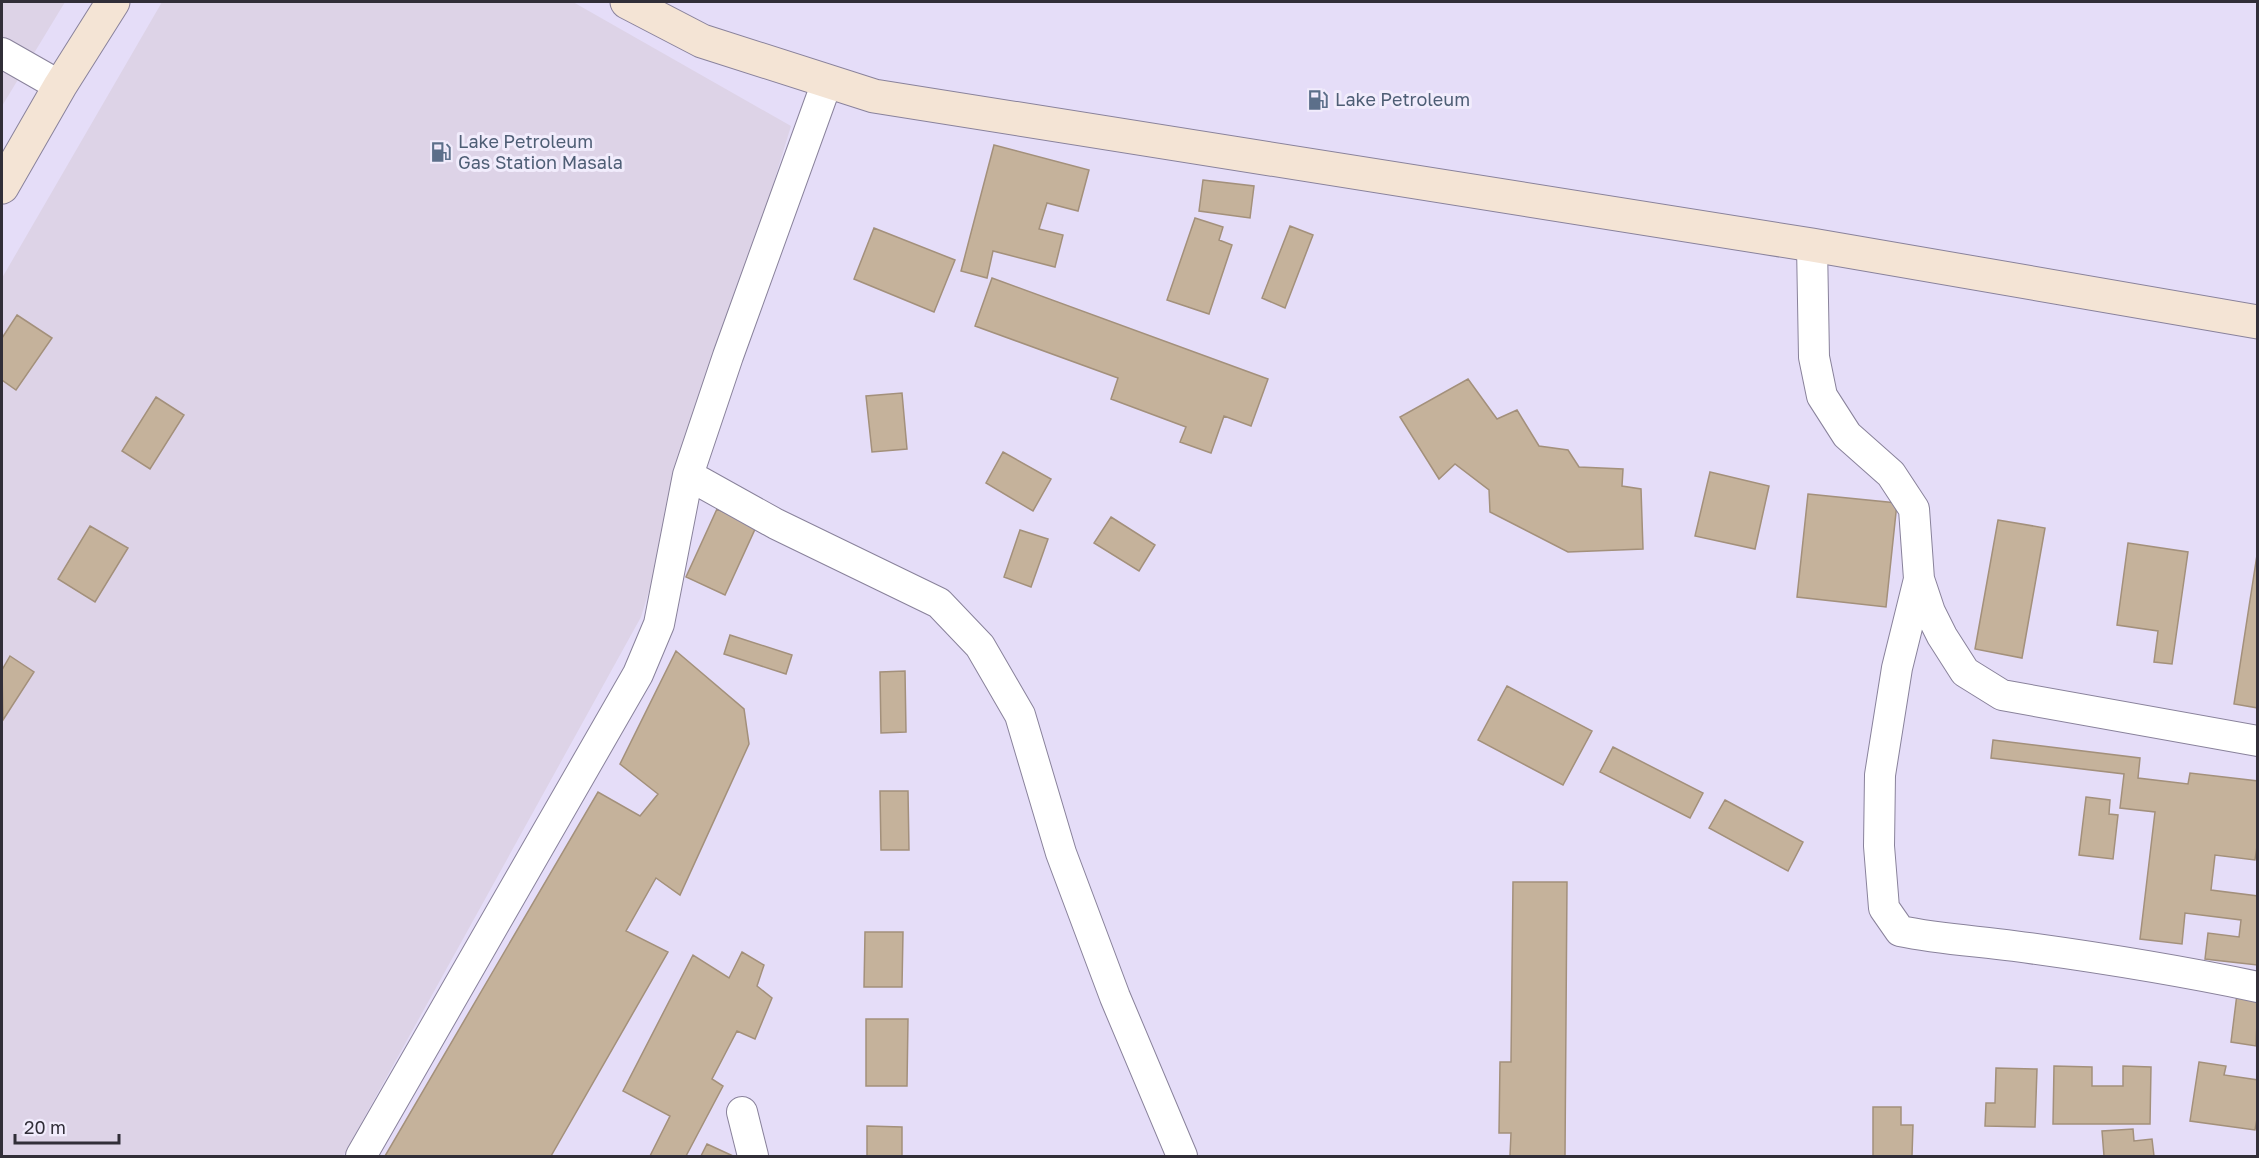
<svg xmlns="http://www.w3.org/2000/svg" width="2259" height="1158" viewBox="0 0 2259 1158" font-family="'Golos Text',sans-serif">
	<rect width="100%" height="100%" fill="#e5ddf8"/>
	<path fill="#ddd3e7" d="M2 2H65L2 106Z
		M162 2H573L791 126 641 617 343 1156H2V278Z"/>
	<path fill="#c5b29b" stroke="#a3907b" stroke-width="1.5" d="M994 145 1089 170 1078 211 1047 203 1039 229 1063 235 1055 267 993 251 987 278 961 271Z
		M1203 180 1254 186 1250 218 1199 211Z
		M1195 218 1223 227 1219 240 1232 245 1209 314 1167 300Z
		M1290 226 1313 235 1285 308 1262 298Z
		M874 228 955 260 934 312 854 279Z
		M992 278 1268 379 1251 426 1224 416 1211 453 1180 442 1186 427 1111 399 1118 378 975 326Z
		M17 315 52 338 16 390 2 380V338Z
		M1468 379 1497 419 1517 410 1539 446 1568 450 1579 467 1623 469 1622 486 1641 489 1643 549 1568 552 1490 512 1489 490 1455 464 1439 479 1400 417Z
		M902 393 907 449 872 452 866 396Z
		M156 397 184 415 150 469 122 451Z
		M1003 452 1051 479 1033 511 986 483Z
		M1710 472 1769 486 1755 549 1695 536Z
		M1808 494 1897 503 1886 607 1797 597Z
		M717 509 756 527 725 595 686 577Z
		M1111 517 1155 545 1139 571 1094 543Z
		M1998 520 2045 528 2022 658 1975 649Z
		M90 526 128 548 95 602 58 579Z
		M1020 530 1048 539 1031 587 1004 577Z
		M2128 543 2188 552 2172 664 2154 662 2158 631 2117 625Z
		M2257 555H2258V708L2234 704Z
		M730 635 792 655 786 674 724 654Z
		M676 651 744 709 749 744 680 895 656 878 626 931 668 952 551 1156H385L598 792 640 816 658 794 620 764Z
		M10 656 34 672 3 720 2 670Z
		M905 671 906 732 881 733 880 672Z
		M1507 686 1592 731 1563 785 1478 740Z
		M1993 740 2140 758 2138 778 2188 784 2190 773 2258 781V839L2255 860 2215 855 2211 890 2258 896 2257 965 2205 959 2208 933 2239 937 2241 920 2185 913 2182 944 2140 939 2155 812 2120 808 2124 774 1991 758Z
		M1613 747 1703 793 1690 818 1600 772Z
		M880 791H908L909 850H881Z
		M2086 797 2110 800 2109 814 2118 815 2113 859 2079 855Z
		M1725 800 1803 842 1788 871 1709 828Z
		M1513 882H1567L1565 1156H1510L1511 1133H1499L1500 1062H1511Z
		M865 932H903L902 987H864Z
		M742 952 764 965 757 986 772 998 755 1039 737 1031 712 1079 723 1086 686 1156H650L670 1116 623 1091 693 955 729 978Z
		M2237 994 2258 997 2256 1046 2231 1042Z
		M866 1019H908L907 1086H866Z
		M2199 1062 2226 1066 2224 1075 2258 1080V1113L2255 1130 2190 1121Z
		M2054 1066 2092 1067V1086H2123V1066L2151 1067 2150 1124H2053Z
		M1996 1068 2037 1069 2035 1127 1985 1126 1986 1103H1995Z
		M1873 1107H1901V1125H1913L1912 1156H1873Z
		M867 1126 902 1127V1156H867Z
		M2133 1129 2134 1141 2152 1139 2154 1156H2104L2102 1131Z
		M707 1144 733 1156H701Z"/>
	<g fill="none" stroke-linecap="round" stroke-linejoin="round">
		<g stroke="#89829b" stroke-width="32">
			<path id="street" d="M2 53 60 86
				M1812 245 1814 357 1822 396 1847 435 1891 474 1914 509 1919 579 1930 612 1942 636 1965 672 2002 695 2258 741
				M688 475 776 524 939 603 980 646 1020 715 1061 853 1115 997 1182 1156
				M1919 579 1897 668 1880 775 1879 846 1884 908 1900 931C1938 939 1976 941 2014 946 2096 957 2177 970 2258 987
				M742 1112 753 1156
				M361 1156 638 674 659 624 688 475 728 356 827 82"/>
		</g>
		<g stroke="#89829b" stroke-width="35">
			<path id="secondary" d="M627 2 702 41 874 96 1812 245 2258 322
				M2 187 60 86 113 2"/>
		</g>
		<use href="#street" stroke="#fff" stroke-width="30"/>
		<use href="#secondary" stroke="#f4e4d5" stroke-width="33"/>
	</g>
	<defs>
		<g id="fuel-bare" transform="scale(1.62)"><path d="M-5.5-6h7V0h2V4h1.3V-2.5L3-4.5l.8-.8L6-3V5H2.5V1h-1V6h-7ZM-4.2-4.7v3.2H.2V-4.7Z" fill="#5c6f8a" stroke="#f1ecfc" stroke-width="2.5" paint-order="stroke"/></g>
	</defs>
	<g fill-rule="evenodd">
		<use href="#fuel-bare" x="1318" y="100"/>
		<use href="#fuel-bare" x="441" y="152"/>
	</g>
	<g text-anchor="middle" stroke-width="6" stroke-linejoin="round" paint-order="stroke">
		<g font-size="18" fill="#4e5e75" stroke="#f1ecfc" text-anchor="start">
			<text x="1335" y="106">Lake Petroleum</text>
			<text x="458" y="148">Lake Petroleum<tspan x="458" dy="21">Gas Station Masala</tspan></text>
		</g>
	</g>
	<rect width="2259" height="1158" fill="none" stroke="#312e38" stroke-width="6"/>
	<path d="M15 1134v9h104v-9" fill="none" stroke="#312e38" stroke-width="3"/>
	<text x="24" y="1134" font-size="18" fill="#312e38" stroke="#f1ecfc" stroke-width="4.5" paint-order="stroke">20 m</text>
</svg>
